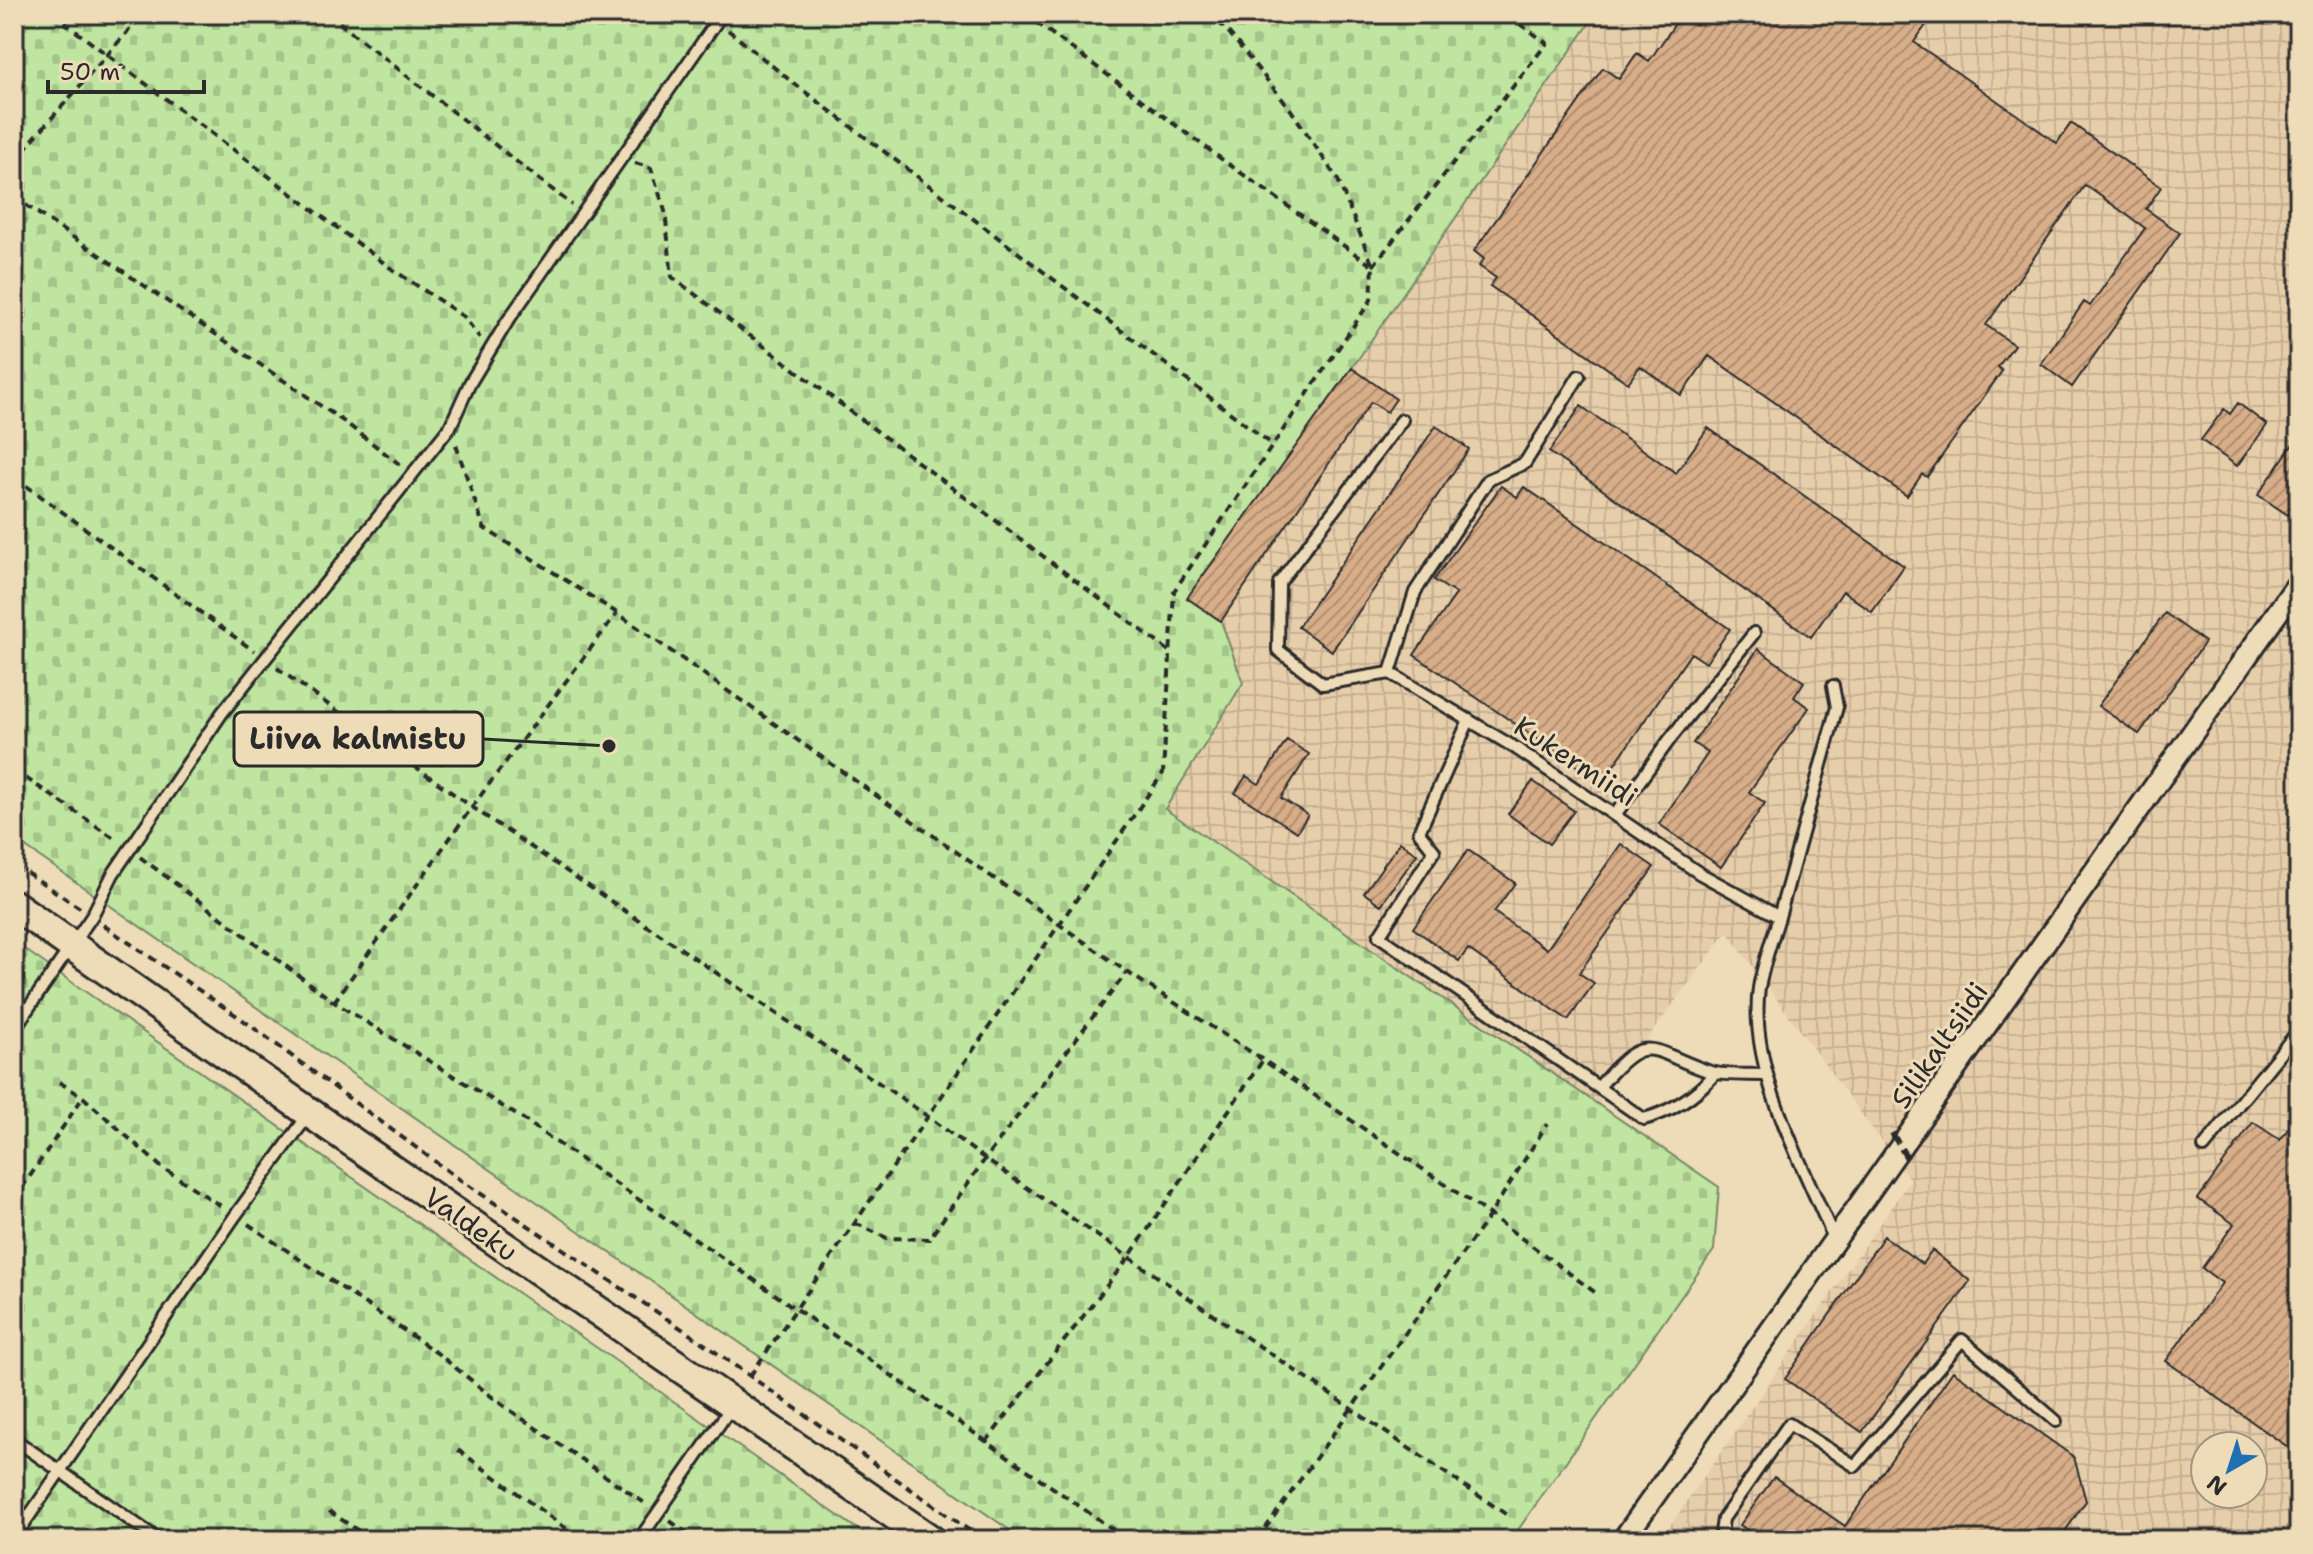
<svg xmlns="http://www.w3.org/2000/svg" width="2313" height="1554" viewBox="0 0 2313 1554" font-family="'Shantell Sans',sans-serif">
	<defs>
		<pattern id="industrial-grid" width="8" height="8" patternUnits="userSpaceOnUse" patternTransform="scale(2)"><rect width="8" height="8" fill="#e7ceab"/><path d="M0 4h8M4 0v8" fill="none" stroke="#c6b193"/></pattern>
		<pattern id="cemetery-stones" width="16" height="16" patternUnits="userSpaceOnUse" patternTransform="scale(2)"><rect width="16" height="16" fill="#bfe5a0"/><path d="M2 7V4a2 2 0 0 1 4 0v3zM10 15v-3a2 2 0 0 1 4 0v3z" fill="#a4c58a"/></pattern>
		<pattern id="building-hatch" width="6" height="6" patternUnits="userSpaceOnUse" patternTransform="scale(2)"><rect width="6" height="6" fill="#d8ae89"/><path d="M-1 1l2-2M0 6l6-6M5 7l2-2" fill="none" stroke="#af8e70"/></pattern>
	</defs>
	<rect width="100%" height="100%" fill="#eedcb9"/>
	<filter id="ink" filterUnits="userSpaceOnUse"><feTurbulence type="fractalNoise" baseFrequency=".0125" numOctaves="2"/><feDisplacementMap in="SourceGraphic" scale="16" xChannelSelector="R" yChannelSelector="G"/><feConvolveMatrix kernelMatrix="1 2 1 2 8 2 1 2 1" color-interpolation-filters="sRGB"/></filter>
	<g filter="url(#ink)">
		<path fill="url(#industrial-grid)" fill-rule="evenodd" d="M1596 14H2299V1540H1660L1910 1180 1727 932 1598 1105 1165 809 1243 683 1221 621 1187 598 1352 368ZM2205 1446H2253V1494H2205Z"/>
		<path fill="url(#cemetery-stones)" stroke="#758866" stroke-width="2" d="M14 14H1596L1352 368 1187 598 1221 621 1243 683 1165 809 1719 1187 1714 1250 1511 1540H1024L14 839Z
			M14 942 873 1540H14Z"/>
		<path fill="url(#building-hatch)" stroke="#2b2b2b" stroke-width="2" d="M1682 14H1934L1914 42 2057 143 2071 123 2161 187 2146 209 2180 233 2072 387 2041 364 2084 302 2090 306 2145 228 2085 185 1986 325 2014 345 1998 367 2002 371 1927 477 1922 474 1907 496 1709 356 1681 395 1640 366 1628 383 1490 286 1496 278 1479 266 1484 259 1474 251 1603 68 1619 79 1637 53 1649 61Z
			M1352 368 1396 399 1387 412 1371 402 1221 621 1187 598Z
			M2238 403 2267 425 2237 466 2201 440 2224 409 2230 414Z
			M1581 406 1676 473 1708 428 1904 566 1872 612 1843 591 1811 637 1549 452Z
			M1436 426 1469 449 1332 651 1298 627Z
			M2299 435V499L2288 515 2258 495Z
			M1501 486 1517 497 1524 487 1730 629 1706 663 1691 653 1602 783 1414 655 1456 594 1434 580Z
			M2165 613 2205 642 2139 734 2098 706Z
			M1758 649 1804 682 1794 697 1809 708 1749 792 1765 803 1721 867 1659 824 1708 753 1693 743Z
			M1287 740 1309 754 1281 798 1308 815 1297 832 1235 793 1246 776 1259 784Z
			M1533 781 1574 811 1549 844 1508 814Z
			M1400 842 1417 854 1381 905 1364 893Z
			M1621 844 1654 867 1579 973 1594 983 1568 1020 1468 949 1459 961 1413 928 1468 850 1515 883 1494 912 1547 949Z
			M2299 1113V1455L2166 1361 2222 1283 2202 1268 2234 1224 2198 1199 2253 1122 2280 1140Z
			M1884 1236 1922 1264 1932 1250 1970 1281 1862 1432 1785 1379Z
			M1953 1371 2074 1457 2086 1501 2059 1540H1762L1740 1525 1774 1477 1845 1526Z"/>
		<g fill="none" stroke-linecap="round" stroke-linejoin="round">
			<g stroke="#2b2b2b" stroke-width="16">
				<path id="lane" d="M1402 420 1279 583 1278 650 1323 684 1390 673 1517 749 1699 873 1779 917C1772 940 1763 964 1759 988 1748 1066 1799 1157 1829 1227L1833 1242
					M1390 673 1415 592 1488 480 1525 463 1579 376
					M1469 720 1419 832 1434 851 1379 936 1644 1119C1673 1111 1695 1096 1715 1074
					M1615 815 1670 739 1754 633
					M1779 917 1837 707 1833 686
					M14 1029 92 916 113 874 222 713 450 427 470 383 507 322 722 14
					M1599 1087C1649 1027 1649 1052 1711 1072 1723 1076 1753 1074 1767 1075
					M2204 1147 2299 1030
					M14 1439 159 1540
					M14 1538 235 1216 309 1114
					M639 1540 732 1406
					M1720 1540 1723 1519 1789 1424 1855 1466 1962 1340 2056 1421"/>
			</g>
			<g stroke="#2b2b2b" stroke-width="26">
				<path id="street" d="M1623 1540 2299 582"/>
			</g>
			<g stroke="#2b2b2b" stroke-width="34">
				<path id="secondary" d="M14 905 310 1113 931 1540"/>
			</g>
			<path stroke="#2b2b2b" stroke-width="4" stroke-dasharray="8 6" stroke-linecap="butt" d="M53 14 392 269 464 317 480 338
				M328 14 572 205
				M1025 14 1227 163 1371 265
				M728 30 792 82 1273 445
				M14 161 143 14
				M635 163 651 168 665 211 672 277 1169 651
				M14 197 346 423 403 467
				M1373 266 1547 43 1505 14
				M456 445 484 528 617 613 1127 972 1263 1060 1490 1215 1596 1293
				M14 479 28 487 254 651
				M277 668 472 807 926 1115 985 1159 1507 1515
				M14 770 117 840
				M140 857 334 1002 523 1119 1128 1540
				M14 867 26 872 80 908
				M103 925 243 1020 456 1177 700 1341 983 1540
				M334 1002 472 807 617 613
				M59 1082 83 1097 160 1166 224 1208
				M14 1200 83 1097
				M855 1223 887 1238 929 1239 985 1159 1127 972
				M248 1224 437 1353 501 1404 646 1504
				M750 1376 1163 773 1174 591 1371 300 1373 266 1338 180 1291 110 1226 29 1210 14
				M986 1442 1129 1257 1263 1060
				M458 1450 582 1540
				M329 1511 372 1540
				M670 1521 697 1540
				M1257 1540 1490 1215 1547 1124"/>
			<use href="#lane" stroke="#eedcb9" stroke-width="10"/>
			<use href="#street" stroke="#eedcb9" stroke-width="20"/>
			<use href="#secondary" stroke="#eedcb9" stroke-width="28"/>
			<path stroke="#2b2b2b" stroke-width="6" stroke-dasharray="12 6" stroke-linecap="butt" d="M1892 1133 1908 1160"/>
		</g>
	</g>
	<g text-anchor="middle" stroke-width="6" stroke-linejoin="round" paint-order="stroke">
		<g font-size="28" fill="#2b2b2b" stroke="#eedcb9">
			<text transform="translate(1576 761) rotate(33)" y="10">Kukermiidi</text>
			<text transform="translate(1939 1045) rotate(-55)" y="10">Silikaltsiidi</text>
			<text transform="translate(471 1224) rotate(35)" y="10">Valdeku</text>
		</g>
	</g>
	<path fill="none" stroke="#2b2b2b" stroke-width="3" d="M609 746L483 739"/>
	<circle fill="#2b2b2b" stroke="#eedcb9" stroke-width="3" cx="609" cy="746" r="8"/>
	<rect fill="#eedcb9" stroke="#2b2b2b" stroke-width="3" x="234" y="712" width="249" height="54" rx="8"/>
	<g font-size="30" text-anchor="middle" font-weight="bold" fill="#2b2b2b">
		<text x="358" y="749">Liiva kalmistu</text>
	</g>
	<rect width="2313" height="1554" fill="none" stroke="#eedcb9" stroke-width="48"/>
	<rect x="24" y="24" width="2265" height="1506" fill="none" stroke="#2b2b2b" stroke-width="3" filter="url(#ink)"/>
	<g transform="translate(2229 1470) rotate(219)"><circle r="38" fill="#eedcb9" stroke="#a09580" stroke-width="2"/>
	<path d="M0-6L14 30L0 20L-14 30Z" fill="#1f6fb2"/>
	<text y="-12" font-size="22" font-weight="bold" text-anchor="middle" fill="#2b2b2b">N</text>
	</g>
	<path d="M48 80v12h156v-12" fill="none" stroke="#2b2b2b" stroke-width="4"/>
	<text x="60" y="80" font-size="24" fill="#2b2b2b" stroke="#eedcb9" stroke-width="6" paint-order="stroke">50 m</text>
</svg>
